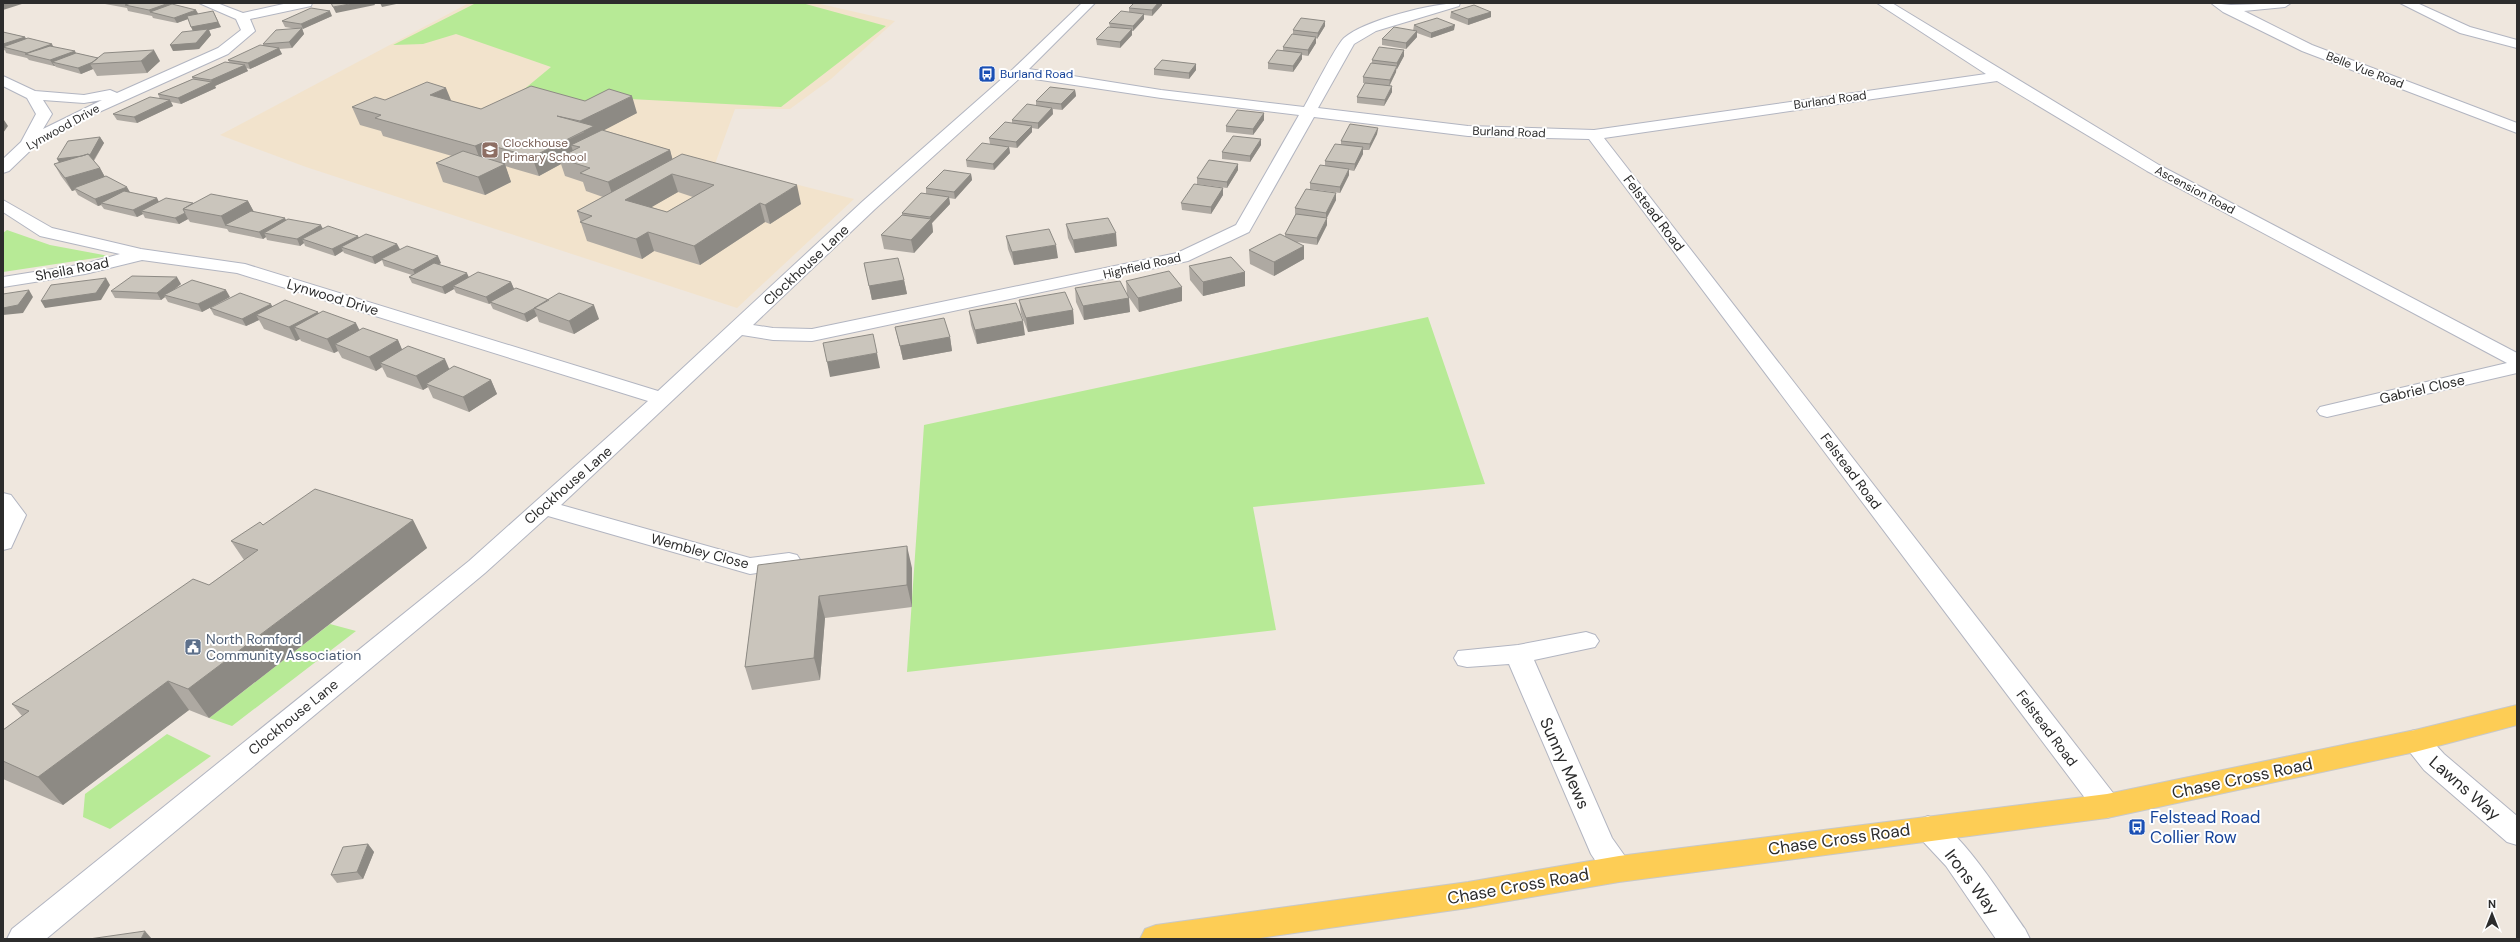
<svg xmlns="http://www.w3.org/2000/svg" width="2520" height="942" viewBox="0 0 2520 942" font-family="'DM Sans',sans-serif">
	<rect width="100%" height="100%" fill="#efe7de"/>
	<path fill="#f2e3cc" d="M469 3H816L895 21 831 79 790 109H735L715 164 854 199 737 308 306 167 220 135Z"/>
	<path fill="#b7ea96" d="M476 3H802L886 26 781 107 611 98 574 102 522 91 551 67 456 34 423 44 393 45Z
		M7 230 50 245 109 256 3 272V233Z
		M1428 317 1485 484 1253 507 1276 630 907 672 924 425Z
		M330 624 356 631 232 726 209 718Z
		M167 734 211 756 110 829 83 817 85 794Z"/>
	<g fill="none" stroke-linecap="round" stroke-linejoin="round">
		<g stroke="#b2b5c1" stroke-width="2">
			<path id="minor" d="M199 3H217L243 13 288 3H312L311 6 250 19 255 31 228 54 88 117 34 147 9 171 3 173V159L21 142 36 114 27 98 3 86V76L35 91 84 95 110 90 117 93 218 48 241 30 236 19ZM43 100 84 103 102 100 43 129 52 114Z
				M1082 3H1095L1029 69 1161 90 1304 107C1312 93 1335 47 1344 38 1365 20 1433 3 1460 3L1459 6 1376 31 1354 44 1318 108 1468 126 1594 130 1986 74 1877 3H1892L2159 165 2517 353V373L2327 417 2320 415 2317 411 2320 407 2507 363 2147 171 1997 81 1604 138 2117 798 2121 806 2117 814 2107 818 2097 814 1589 139 1468 136 1314 117 1249 232 1188 261 812 341 773 340 742 335 561 505 750 558 789 553 797 555 801 561 797 567 750 574 548 516 485 573 46 939H7L12 929 469 561 648 401 237 273 142 260 85 274 3 287V277L84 264 120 254 40 236 3 212V200L52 228 141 249 245 264 658 391 863 201 1013 69ZM1021 77 1161 98 1299 115 1236 225 1177 253 812 329 773 328 753 325 875 209Z
				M2211 3 2231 5 2291 3 2285 7 2244 11 2312 45 2517 123V133L2302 51 2223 12Z
				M2400 3H2417L2470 27 2517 40V48L2460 33Z
				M3 493 11 495 26 515 11 548 3 550Z
				M1586 632 1595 635 1599 641 1595 647 1534 660 1612 838 1634 869 1630 878C1607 886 1602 870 1591 854L1509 664 1467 667 1458 665 1454 658 1458 651 1518 645Z
				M2415 730 2425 733 2444 754 2517 816V845L2507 842 2424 770 2401 741 2405 733Z
				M1928 816C1960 827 2004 900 2025 929L2030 939H1996L1946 866 1918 836 1914 828 1918 820Z"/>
		</g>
		<g stroke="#c8c8c8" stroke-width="2">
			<path id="major" d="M2517 705V725L2415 752 2107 818 1619 882 1468 908 1253 939H1140L1145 929 1156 925 1468 882 1619 856 2107 794 2415 730Z"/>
		</g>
		<use href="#minor" fill="#fff" fill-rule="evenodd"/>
		<use href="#major" fill="#fdcd55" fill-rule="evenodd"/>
	</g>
	<path fill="#aea9a2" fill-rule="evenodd" d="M105 3H171L172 4 198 14 221 27 209 30 211 35 199 49 173 51 193 31 188 19 177 23 153 18 152 16 128 11 127 8 105 4Z
		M1162 5 1152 16 1144 15V19L1133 31H1132V35L1120 48 1097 45 1096 39 1110 27 1109 23 1129 12V8Z
		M1451 12H1491V17L1468 25 1450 18Z
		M332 16 302 29 304 34 292 48 279 49 282 54 250 69 246 68 248 71 215 86 216 88 181 104 171 102 173 106 137 123 117 120 113 114 160 99 158 94 193 79 192 77 230 63 228 60 264 46 263 44 297 29 285 27 282 21Z
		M1414 25 1454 30 1431 38 1417 33V37L1406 49 1382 45V39L1413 31Z
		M1325 26 1317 39 1316 38V43L1308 56 1302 55V59L1293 72 1268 69V63L1283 50V47L1293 34V30Z
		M3 32 25 37 26 39 76 53 98 58 160 61 147 73 97 76 93 69 81 74 56 67 55 66H54L29 60 27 58 6 53 5 50 3 51Z
		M1404 50V56L1397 69H1396V72L1390 85 1392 92 1384 106 1357 103V97L1365 83H1363V77L1372 63V60Z
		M1196 64V70L1189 79 1154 75V69Z
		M1075 90 1076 96 1062 110 1053 109V114L1038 129 1032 128V132L1017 148 1009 147 1010 153 994 170 967 167 966 160 990 144 989 138 1012 123V120L1036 106V101Z
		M385 100 451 101 481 109 585 101 637 113 603 130 670 150 672 159 801 204 770 224 765 222 700 265 654 251 642 259 587 241 577 211 603 197 586 191 583 182 565 176 561 164 539 176 505 166 511 182 485 195 443 182 436 163 452 156 383 136 381 131 360 125 352 107ZM678 192 693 197 667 212 651 207Z
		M1264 113V120L1253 135 1226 132V126Z
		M1378 128 1377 134 1369 150H1363V154L1354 171 1349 170V175L1340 193 1310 189V183L1325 166V161L1341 144V141Z
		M100 137 104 143 94 161 100 168 105 177 130 193 157 198 159 202 193 203 248 201 254 212 286 220 323 228 359 238 397 244 400 249 441 263 439 264 469 277 511 282 514 289 599 319 574 334 539 322 537 316 527 322 493 309 490 303 489 304 456 293 454 289 445 294 412 283 409 277 412 275 384 266 382 260 375 264 344 253 343 251 335 256 305 246 304 243 300 246 267 240 266 237 263 239 229 232 227 229 190 222 188 219 179 224 145 218 143 214 137 217 104 209 101 205 98 206 78 195 75 190 72 191 61 176 54 164 59 162Z
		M1261 145 1250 162 1222 159V152Z
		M1238 164V170L1227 188 1197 184V178Z
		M971 174 972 180 955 199 949 198 950 204 932 223 933 232 914 253 884 249 881 235 902 215V213L926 194V188Z
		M1223 188V195L1211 214 1182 210 1181 203Z
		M1336 193V200L1327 218V225L1317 245 1297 242 1304 246V259L1274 276 1250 264 1249 250 1285 237V234L1295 215V208Z
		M1066 224 1117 246 1075 253 1068 238Z
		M1006 236 1058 258 1014 265 1008 249Z
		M864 263 904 280 907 294 872 300Z
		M1189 266 1245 272V286L1203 296 1190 280Z
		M1126 281 1182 301 1139 312 1128 296 1130 312 1084 320 1076 302 1075 288 1127 294Z
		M181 284 174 290 230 297 202 312 168 302 165 297 161 300 115 298 111 291Z
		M1019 300 1073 310 1074 324 1028 332 1021 314Z
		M273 307 319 313 360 330 398 340 402 350 449 369 491 380 497 394 469 412 433 398 428 387 423 390 387 377 382 367 376 371 342 358 338 351 334 353 301 341 300 339 296 341 264 329 259 320 246 326 214 315 210 308Z
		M969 311 1025 335 977 344 971 325Z
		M895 327 950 337 952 351 903 360Z
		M413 520 427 548 209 718 189 710 63 805 3 779V730L22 716 12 704 209 585 244 560 231 541 263 525Z
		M758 565 912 568V607L825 618 820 680 752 690 745 667Z
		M368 844 374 852 363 879 337 883 331 875Z"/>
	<path fill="#8d8a84" d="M3 3H25L3 10Z
		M169 3H171L174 8 150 12 149 10Z
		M355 3H374L375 5 336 13 333 7Z
		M380 3H401L382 7Z
		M1158 3H1162V5L1152 16V10Z
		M196 10 199 15 177 23 174 18Z
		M213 11 221 27 209 30 211 35 199 49 173 51 170 45 194 33 191 27Z
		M330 11 332 16 303 29 301 24Z
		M1491 12V17L1468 25V19Z
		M1144 14V19L1133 31V26Z
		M1325 21V26L1317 39 1318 33Z
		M1455 25 1454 30 1431 38V33Z
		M302 28 304 34 292 48 289 42Z
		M1132 29V35L1120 48V42Z
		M1417 31V37L1406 49V43Z
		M25 37 28 42 3 47V44Z
		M1316 37V43L1308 56V50Z
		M52 44 55 50 29 55 27 53Z
		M279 48 282 54 250 69 248 63Z
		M154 50 160 61 147 73 141 61Z
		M1404 50V56L1397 69V63Z
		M75 51 78 57 52 62 55 66H54L50 60Z
		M1302 53V59L1293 72V66Z
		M102 58 90 64 93 69 81 74 78 68Z
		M1196 64V70L1189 79V73Z
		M245 65 248 71 215 86 216 88 181 104 178 98 212 82 211 80Z
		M1397 66 1396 72 1389 86 1390 80Z
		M1392 86V92L1384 106 1385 100Z
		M446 88 453 105 430 95Z
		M1075 90 1076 96 1062 110 1061 104Z
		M632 96 637 113 597 134 580 147 571 145 575 157 558 158 561 164 539 176 532 157 584 132 580 121Z
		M170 100 173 106 137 123 134 117Z
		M1052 108 1053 114 1038 129V123Z
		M1264 113V120L1253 135V129Z
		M4 120 8 126 3 133V121Z
		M1032 126V132L1017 148 1016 142Z
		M1378 128 1377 134 1369 150 1370 144Z
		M100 137 104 143 93 161 61 166 57 159Z
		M1261 139V145L1250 162V156Z
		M482 143 489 161 482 165 475 146Z
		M1009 147 1010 153 994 170 993 164Z
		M1363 147V154L1354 171 1355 164Z
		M670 150 675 168 614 200 608 182Z
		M505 164 511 182 485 195 478 177Z
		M1238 164V170L1227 188V182Z
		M100 168 107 181 74 188 75 190 72 191 65 178Z
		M1349 169V175L1340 193V187Z
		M672 174 678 192 631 219 625 200Z
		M971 174 972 180 955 199 954 192Z
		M797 185 801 204 770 224 765 205Z
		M127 187 131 194 101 203V205L98 206 95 199Z
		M1223 188V195L1211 214V207Z
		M1336 193V200L1326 219V213Z
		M949 197 950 204 932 223 933 232 914 253 911 240 931 219 930 217Z
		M157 198 160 205 141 211 143 214 137 217 133 210Z
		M248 201 255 214 225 225 221 216Z
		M760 203 765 222 700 265 694 246Z
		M185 213 188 219 179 224 175 218Z
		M285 218 288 224 264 233 266 237 263 239 259 232Z
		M1327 218V225L1317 245V238Z
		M321 225 324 231 302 239 304 243 300 246 297 239Z
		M648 232 654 251 642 259 636 239Z
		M1116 233 1117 246 1075 253 1073 240Z
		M358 236 361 242 341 247 343 251 335 256 332 249Z
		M397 244 400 250 381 259 382 260 375 264 372 257Z
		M1056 245 1058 258 1014 265 1012 252Z
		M1304 246V259L1274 276V262Z
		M438 256 441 263 416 277 413 270Z
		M1245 272V286L1203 296V282Z
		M467 273 470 280 453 286 454 289 445 294 442 287Z
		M177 277 181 284 167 295H164L165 297 161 300 157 293Z
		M106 278 110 285 101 300 45 308 41 301Z
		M904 280 907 294 872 300 869 286Z
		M511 282 514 289 489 304 486 297Z
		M1182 287V301L1139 312 1138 298Z
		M29 290 33 297 23 313 3 315V308Z
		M226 290 230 297 202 312 198 304Z
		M1129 298 1130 312 1084 320 1083 306Z
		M271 304 275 311 256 315 259 320 246 326 242 319Z
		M594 305 599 319 574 334 569 321Z
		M534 309 537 316 527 322 524 314Z
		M1073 310 1074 324 1028 332 1026 318Z
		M318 312 325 325 294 327 300 339 296 341 289 327Z
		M1023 321 1025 335 977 344 975 330Z
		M356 323 363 337 335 344 338 351 334 353 327 339Z
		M950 337 952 351 903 360 900 346Z
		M398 340 404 354 380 363 382 367 376 371 369 357Z
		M877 353 880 368 830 377 827 362Z
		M445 359 451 373 426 384 428 387 423 390 416 376Z
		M491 380 497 394 469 412 463 397Z
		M413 520 427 548 209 718 188 689Z
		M907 546 912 568V607L907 585Z
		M819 596 825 618 820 680 814 658Z
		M168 681 189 710 63 805 38 777Z
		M368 844 374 852 363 879 357 872Z
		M145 931 152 939H141Z"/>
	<path fill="#cac5bc" stroke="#8d8a84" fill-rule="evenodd" d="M131 3H169L149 10 125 5Z
		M331 3H355L333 7Z
		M1134 3H1158L1152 10 1129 8Z
		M172 4 196 10 174 18 150 12Z
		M1474 5 1491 12 1468 19 1451 12Z
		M311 8 330 11 301 24 282 21Z
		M213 11 218 22 191 27 187 16Z
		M1121 11 1144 14 1133 26 1109 23Z
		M1301 18 1325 21 1318 33 1293 30Z
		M1437 18 1455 25 1431 33 1414 25Z
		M1108 27 1132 29 1120 42 1096 39Z
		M1394 27 1417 31 1406 43 1382 39Z
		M302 28 289 42 263 44 276 30Z
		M208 29 196 43 170 45 182 32Z
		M3 32 25 37 3 44Z
		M1292 34 1316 37 1308 50 1283 47Z
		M28 38 52 44 27 53 3 47Z
		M260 45 279 48 248 63 228 60Z
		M50 46 75 51 50 60 25 54Z
		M1379 47 1404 50 1397 63 1372 60Z
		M154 50 141 61 90 64 104 53Z
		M1277 50 1302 53 1293 66 1268 63Z
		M76 53 98 58 93 62 78 68 52 62Z
		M1162 60 1196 64 1189 73 1154 69Z
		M225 62 245 65 211 80 192 77Z
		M1371 63 1397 66 1390 80 1363 77Z
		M193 79 212 82 178 98 158 94Z
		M427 82 446 88 430 95 481 109 531 86 585 101 609 89 632 96 580 121 557 116 594 126 532 157 482 143 475 146 375 118 381 115 352 107 375 97 385 100Z
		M1365 83 1392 86 1385 100 1357 97Z
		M1050 87 1075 90 1061 104 1036 101Z
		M150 97 170 100 134 117 113 114Z
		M1027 104 1052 108 1038 123 1012 120Z
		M1237 110 1264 113 1253 129 1226 126Z
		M1005 122 1032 126 1016 142 989 138Z
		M1350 124 1378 128 1370 144 1341 141Z
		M602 130 670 150 608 182 580 173 590 168 558 158 580 147 571 145Z
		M1233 136 1261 139 1250 156 1222 152Z
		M100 137 90 155 88 154 82 156 57 159 68 141Z
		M982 143 1009 147 993 164 966 160Z
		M1335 144 1363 147 1355 164 1325 161Z
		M463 151 505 164 478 177 436 163Z
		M88 154 100 168 65 178 54 164Z
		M682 154 797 185 765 205 760 203 694 246 648 232 636 239 580 222 592 216 577 211ZM672 174 714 185 667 212 625 200Z
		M1209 160 1238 164 1227 182 1197 178Z
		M1320 165 1349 169 1340 187 1310 183Z
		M944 170 971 174 954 192 926 188Z
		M106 176 127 187 95 199 74 188Z
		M1194 184 1223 188 1211 207 1181 203Z
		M1306 189 1336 193 1326 213 1295 208Z
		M124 191 157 198 133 210 101 203Z
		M921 193 949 197 930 217 902 213Z
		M211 194 248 201 221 216 183 209Z
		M166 198 193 203 183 209 185 213 175 218 141 211Z
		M251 211 285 218 259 232 225 225Z
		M1296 214 1327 218 1317 238 1285 234Z
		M902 215 931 219 911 240 881 235Z
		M1108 218 1116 233 1073 240 1066 224Z
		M288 219 321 225 297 239 264 233Z
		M328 226 358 236 332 249 302 239Z
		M1049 229 1056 245 1012 252 1006 236Z
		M366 234 397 244 372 257 341 247Z
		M1280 234 1304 246 1274 262 1249 250Z
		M407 246 438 256 413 270 381 259Z
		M1231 257 1245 272 1203 282 1189 266Z
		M898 258 904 280 869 286 864 263Z
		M434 263 467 273 442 287 409 277Z
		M1169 271 1182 287 1138 298 1126 281Z
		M478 272 511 282 486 297 453 286Z
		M132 276 177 277 157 293 111 291Z
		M106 278 96 293 41 301 51 285Z
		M192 280 226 290 198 304 164 295Z
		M1120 281 1129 298 1083 306 1075 288Z
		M516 288 549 300 524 314 490 302Z
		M29 290 18 305 3 308V294Z
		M1065 292 1073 310 1026 318 1019 300Z
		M240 293 271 304 242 319 210 308Z
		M559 293 594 305 569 321 534 308Z
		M285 300 318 312 289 327 256 315Z
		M1016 303 1023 321 975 330 969 311Z
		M323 311 356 323 327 339 294 327Z
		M944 318 950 337 900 346 895 327Z
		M363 328 398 340 369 357 335 344Z
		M873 334 877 353 827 362 823 343Z
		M408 346 445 359 416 376 380 363Z
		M454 366 491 380 463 397 426 384Z
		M315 489 413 520 188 689 168 681 38 777 3 761V730L29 711 12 704 193 579 209 585 258 550 231 541 260 522 263 525Z
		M907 546V585L819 596 814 658 745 667 758 565Z
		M368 844 357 872 331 875 343 847Z
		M145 931 141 939H89Z"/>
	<defs>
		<g id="bus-square" transform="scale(0.9)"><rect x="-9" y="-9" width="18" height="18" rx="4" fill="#1a4fb4" stroke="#fff"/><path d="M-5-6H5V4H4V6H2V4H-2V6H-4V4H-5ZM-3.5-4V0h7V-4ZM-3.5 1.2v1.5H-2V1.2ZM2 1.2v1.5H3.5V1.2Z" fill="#fff"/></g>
		<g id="school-square" transform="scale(0.9)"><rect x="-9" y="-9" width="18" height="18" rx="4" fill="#8d6e63" stroke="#fff"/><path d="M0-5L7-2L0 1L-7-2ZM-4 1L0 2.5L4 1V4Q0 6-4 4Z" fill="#fff"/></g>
		<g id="civic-square" transform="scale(0.9)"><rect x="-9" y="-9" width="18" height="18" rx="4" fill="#5c6f8a" stroke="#fff"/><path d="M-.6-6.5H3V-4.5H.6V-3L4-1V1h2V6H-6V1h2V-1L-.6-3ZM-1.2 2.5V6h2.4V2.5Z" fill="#fff"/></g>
	</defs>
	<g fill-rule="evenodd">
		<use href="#bus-square" x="987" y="74"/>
		<use href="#school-square" x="490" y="150"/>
		<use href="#civic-square" x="193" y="647"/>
		<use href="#bus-square" x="2137" y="827"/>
	</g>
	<g text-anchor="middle" stroke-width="4" stroke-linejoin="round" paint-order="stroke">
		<g font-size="12" fill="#2c2c2c" stroke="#fff">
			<text transform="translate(2365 70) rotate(21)" y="4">Belle Vue Road</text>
			<text transform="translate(1830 100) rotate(-8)" y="4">Burland Road</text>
			<text transform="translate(63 127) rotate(-29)" y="4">Lynwood Drive</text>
			<text transform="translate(1509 132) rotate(2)" y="4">Burland Road</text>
			<text transform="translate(2195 190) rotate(28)" y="4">Ascension Road</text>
			<text transform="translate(1142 266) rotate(-13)" y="4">Highfield Road</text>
		</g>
		<g font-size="12" fill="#164399" stroke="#fff" text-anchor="start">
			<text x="1000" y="78">Burland Road</text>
		</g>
		<g font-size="12" fill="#785e54" stroke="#fff" text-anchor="start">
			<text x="503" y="147">Clockhouse<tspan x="503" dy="14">Primary School</tspan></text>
		</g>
		<g font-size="14" fill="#2c2c2c" stroke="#fff">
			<text transform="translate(1654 213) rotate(53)" y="5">Felstead Road</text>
			<text transform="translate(806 265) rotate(-43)" y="5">Clockhouse Lane</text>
			<text transform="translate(72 269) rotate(-11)" y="5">Sheila Road</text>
			<text transform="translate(333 297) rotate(17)" y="5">Lynwood Drive</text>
			<text transform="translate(2422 389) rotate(-13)" y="5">Gabriel Close</text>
			<text transform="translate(1851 471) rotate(53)" y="5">Felstead Road</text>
			<text transform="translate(568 485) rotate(-41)" y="5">Clockhouse Lane</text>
			<text transform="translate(700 551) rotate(15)" y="5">Wembley Close</text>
			<text transform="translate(293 717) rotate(-39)" y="5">Clockhouse Lane</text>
			<text transform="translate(2047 728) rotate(53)" y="5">Felstead Road</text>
		</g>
		<g font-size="14" fill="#4e5e75" stroke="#fff" text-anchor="start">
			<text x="206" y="644">North Romford<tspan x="206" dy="16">Community Association</tspan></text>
		</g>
		<g font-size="17" fill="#2c2c2c" stroke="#fff">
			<text transform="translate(1565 763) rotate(66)" y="6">Sunny Mews</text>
			<text transform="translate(2242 778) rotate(-12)" y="6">Chase Cross Road</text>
			<text transform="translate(2465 788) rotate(41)" y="6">Lawns Way</text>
			<text transform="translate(1839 839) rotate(-8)" y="6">Chase Cross Road</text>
			<text transform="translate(1972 882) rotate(53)" y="6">Irons Way</text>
			<text transform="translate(1518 886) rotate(-10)" y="6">Chase Cross Road</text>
		</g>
		<g font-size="17" fill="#164399" stroke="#fff" text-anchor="start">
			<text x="2150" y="823">Felstead Road<tspan x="2150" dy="20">Collier Row</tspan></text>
		</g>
	</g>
	<rect width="2520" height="942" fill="none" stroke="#2c2c2c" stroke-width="8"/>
	<g transform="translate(2492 914)" stroke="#ffffff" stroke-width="3" paint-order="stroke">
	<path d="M0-3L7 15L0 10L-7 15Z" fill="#2c2c2c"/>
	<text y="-6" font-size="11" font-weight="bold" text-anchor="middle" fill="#2c2c2c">N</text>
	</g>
</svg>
